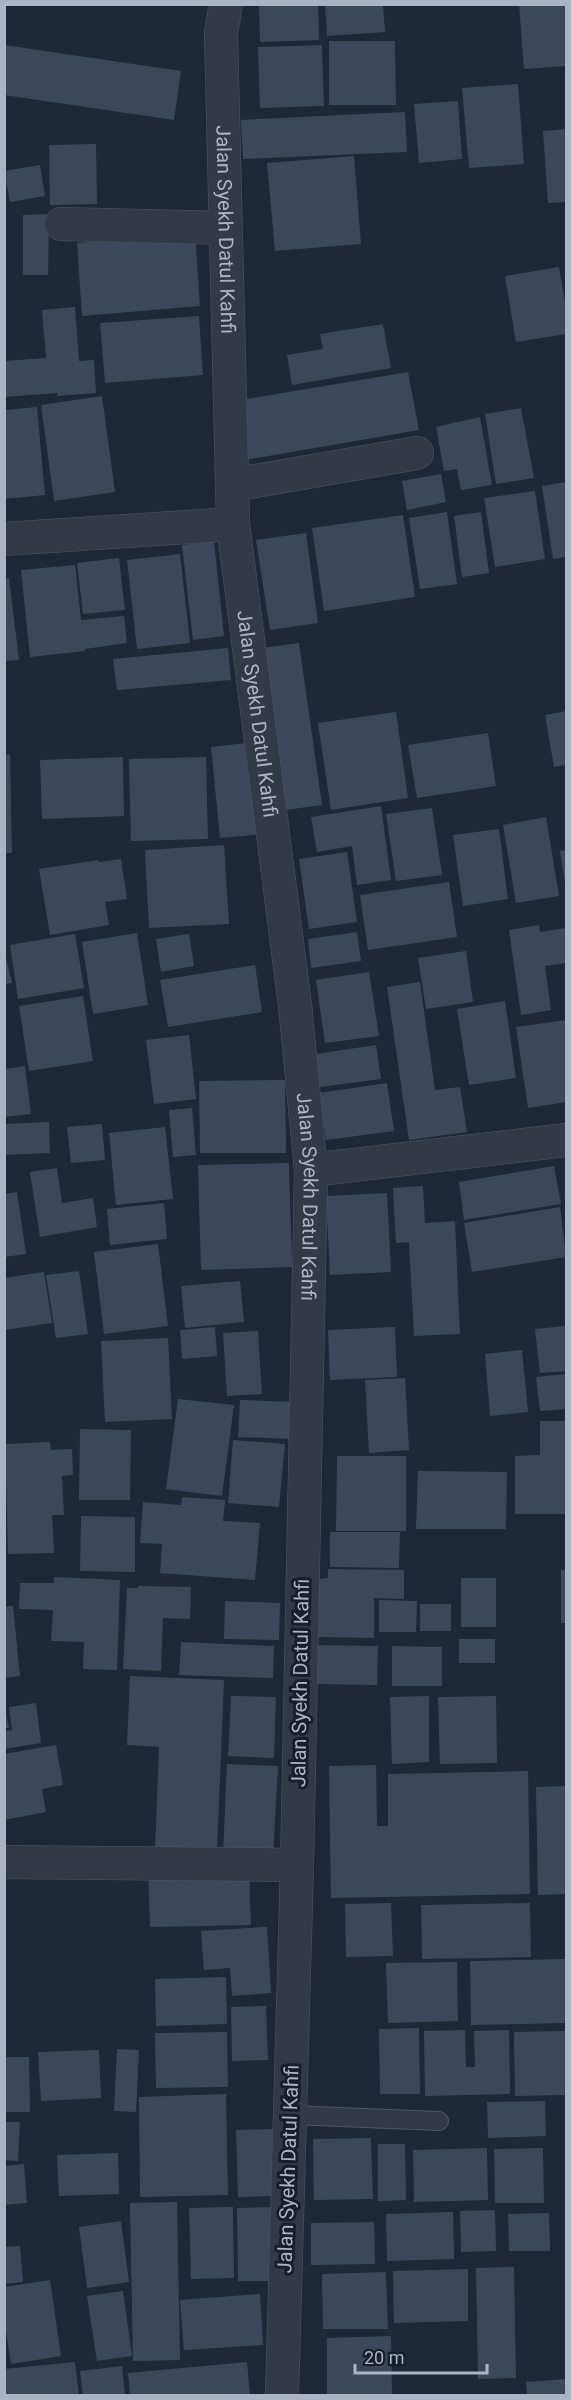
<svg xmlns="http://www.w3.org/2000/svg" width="571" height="2400" viewBox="0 0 571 2400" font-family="Roboto,sans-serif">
	<rect width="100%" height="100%" fill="#1e2836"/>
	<path fill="#3c4859" d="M259 4H318L319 40 260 42Z
		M325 4H383L385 32 327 36Z
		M519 4H566V66L524 69Z
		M329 41H395L396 105H329Z
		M4 45 181 71 174 120 4 95Z
		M322 45 324 106 260 108 258 47Z
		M518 84 524 164 469 168 462 88Z
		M458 101 462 159 419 163 414 104Z
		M405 112 407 152 243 159 241 120Z
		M566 129V202L548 203 543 131Z
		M96 144 97 204 50 205 49 145Z
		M354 156 361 244 275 251 267 163Z
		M40 165 45 196 10 202 4 171Z
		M49 214 48 275H23V215Z
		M195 234 200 306 82 316 77 243Z
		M559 267 566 309V334L516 342 505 276Z
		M75 307 79 361 94 360 96 393 57 396V393L4 397V361L46 358 42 310Z
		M199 316 203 375 105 383 100 323Z
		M383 324 391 368 292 385 287 355 323 349 320 334Z
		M408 372 419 430 245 460 235 401Z
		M102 396 115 492 54 501 41 405Z
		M37 407 45 495 4 499V410Z
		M521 408 534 478 496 484 485 414Z
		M480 417 492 485 461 490 457 469 444 471 436 427Z
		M441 474 446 502 407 510 402 481Z
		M566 482V557L553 559 542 486Z
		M535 491 545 559 495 567 484 498Z
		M447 512 457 584 420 589 409 518Z
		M481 512 489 573 462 577 454 516Z
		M403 515 415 597 324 611 312 528Z
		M306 533 318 623 270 630 256 540Z
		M214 541 224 636 193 640 182 545Z
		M180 554 190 643 137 649 127 560Z
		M119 558 125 610 83 614 77 563Z
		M75 565 81 620 124 616 127 643 85 649V651L30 657 21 570Z
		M9 578 19 660 4 661V579Z
		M299 643 322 805 278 811 254 649Z
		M228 648 231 680 117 690 113 659Z
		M566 711V765L554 767 545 715Z
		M396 712 408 798 331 810 318 723Z
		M488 733 496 786 417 798 408 745Z
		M256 742 264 834 220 838 211 747Z
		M10 754 12 853H4V755Z
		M123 757 124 816 42 819 40 760Z
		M206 757 208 839 131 841 129 759Z
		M381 806 391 880 357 885 352 846 317 852 311 817Z
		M432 808 442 875 396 881 386 814Z
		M546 817 559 896 516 903 503 825Z
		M499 829 508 899 463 906 453 835Z
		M224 845 229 924 149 928 145 850Z
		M566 850V884H565L560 851Z
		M347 852 357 922 309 929 299 859Z
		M121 859 127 899 105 902 109 925 50 935 39 869 99 860V862Z
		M449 882 457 937 368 950 360 895Z
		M539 925 540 932 566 928V963L545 966 551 1010 521 1015 509 930Z
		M357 932 361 961 311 968 308 939Z
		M137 933 148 1005 93 1014 82 942Z
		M75 934 84 988 18 999 10 945Z
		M189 934 194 966 161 972 156 939Z
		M4 949 12 983 4 984Z
		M466 951 473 1002 426 1009 418 958Z
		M255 965 262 1012 168 1027 160 980Z
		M369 972 379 1036 325 1043 316 980Z
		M420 982 435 1090 460 1087 467 1132 409 1140 387 987Z
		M83 996 93 1061 29 1071 19 1006Z
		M505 1001 516 1078 469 1085 457 1009Z
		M566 1020V1102L528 1108 516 1027Z
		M189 1035 196 1099 154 1104 146 1040Z
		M376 1045 381 1079 320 1087 316 1054Z
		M25 1066 31 1114 4 1117V1069Z
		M285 1080 286 1153H200L199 1081Z
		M387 1083 394 1131 326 1140 319 1093Z
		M192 1108 196 1155 173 1157 169 1110Z
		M49 1122 50 1153 4 1155V1124Z
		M102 1124 105 1160 71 1163 67 1127Z
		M165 1127 173 1199 116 1205 109 1133Z
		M289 1163 292 1267 201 1270 198 1165Z
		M554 1166 561 1204 464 1220 459 1182Z
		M57 1168 62 1203 93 1198 97 1227 40 1237 30 1172Z
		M423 1186 425 1223 455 1221 460 1334 414 1336 409 1242 396 1243 393 1188Z
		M17 1192 26 1254 4 1257V1194Z
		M387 1193 391 1272 330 1275 326 1196Z
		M164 1203 167 1239 110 1245 107 1209Z
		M560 1207 566 1257 472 1272 464 1223Z
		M158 1244 168 1326 104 1334 94 1252Z
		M79 1271 88 1334 56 1338 46 1275Z
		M44 1272 52 1323 4 1330V1278Z
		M240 1281 244 1322 185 1328 181 1286Z
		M566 1326V1371L540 1373 535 1329Z
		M215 1327 217 1356 182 1359 180 1330Z
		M395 1327 397 1377 330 1380 328 1330Z
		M258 1331 262 1394 227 1396 223 1333Z
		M168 1338 172 1419 105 1422 101 1341Z
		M522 1350 528 1412 490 1416 485 1354Z
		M566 1374V1409L540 1411 536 1377Z
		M405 1378 409 1450 369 1453 365 1380Z
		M178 1399 234 1405 222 1496 166 1489Z
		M240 1400 296 1402 294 1439 238 1437Z
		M540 1421H566V1514H515V1456L540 1455Z
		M80 1429 131 1430 130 1500H79Z
		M233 1440 285 1444 279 1507 228 1503Z
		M50 1442 51 1450 72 1449 73 1475 62 1476 64 1515H52L54 1553 8 1554 5 1444Z
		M337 1456H406V1531H336Z
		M418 1471 507 1472 506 1529H416Z
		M182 1497 225 1500 223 1521 260 1523 255 1580 160 1573 162 1544 140 1543 143 1502 181 1505Z
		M81 1516 135 1517V1572L80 1571Z
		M330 1532H400L399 1568 330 1567Z
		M328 1569 404 1570V1599L374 1598V1638L318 1637 319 1579 328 1578Z
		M561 1570H566V1623H561Z
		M54 1577 120 1580 117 1670 83 1669 84 1642 51 1641 53 1610 19 1609 20 1583H54Z
		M461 1578H496V1627H461Z
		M138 1586 191 1587 190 1619 163 1618 161 1671 123 1669 127 1588H138Z
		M379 1600 417 1601 416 1632H379Z
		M225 1601 280 1603 279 1640 224 1639Z
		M420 1604H451V1631H420Z
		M13 1606 20 1676 4 1678V1607Z
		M459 1639H495V1663H459Z
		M181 1642 274 1646 273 1678 179 1675Z
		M317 1645 378 1646 377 1685 317 1684Z
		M392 1646 442 1647V1686H392Z
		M130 1676 224 1680 217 1851 155 1849 159 1747 127 1745Z
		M231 1696 276 1697 274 1758 228 1756Z
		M429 1696V1762L392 1764 390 1697Z
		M496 1696 497 1763 440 1764 438 1697Z
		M36 1703 41 1743 4 1749V1731L12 1730 9 1707Z
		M4 1705 9 1728H4Z
		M56 1745 63 1785 42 1789 46 1812 4 1820V1754Z
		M227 1764 278 1766 273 1855 223 1853Z
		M376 1765 377 1826H388V1774L528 1771 530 1894 331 1898 329 1766Z
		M566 1786V1894L538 1895 536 1787Z
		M249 1868 251 1925 150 1927 148 1871Z
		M391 1903 393 1956 346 1957 345 1904Z
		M530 1903 531 1957 422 1959 421 1905Z
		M264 1927H267L271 1993 232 1996 230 1968 204 1970 201 1931Z
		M566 1959V2023L471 2025 470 1961Z
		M457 1962 458 2021 388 2023 386 1963Z
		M226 1977 227 2024 156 2026 155 1979Z
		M266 2006 268 2060 232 2061 231 2007Z
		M419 2028 420 2094H380L379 2029Z
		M465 2030 466 2067H475L474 2031 509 2030 510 2094 425 2096 424 2031Z
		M566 2031V2095L515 2096 514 2032Z
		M227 2032 228 2087 156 2088 155 2033Z
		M117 2049 139 2050 136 2112 114 2111Z
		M99 2050 101 2098 41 2101 38 2052Z
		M4 2057H29L30 2112H4Z
		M226 2094 228 2195 140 2197 139 2097Z
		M545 2101 546 2136 488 2138 487 2102Z
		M4 2122H20L18 2161 4 2160Z
		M273 2129 275 2196 238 2197 236 2130Z
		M371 2138 373 2199 314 2200 313 2139Z
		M378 2144H405L406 2200 378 2201Z
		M487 2148 488 2200 414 2202 413 2150Z
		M543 2148 544 2203H495L494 2149Z
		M118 2153 119 2194 59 2196 57 2155Z
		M24 2164 27 2203 4 2205V2166Z
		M177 2202 180 2360 133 2361 130 2203Z
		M233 2207 234 2278 191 2279 189 2208Z
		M279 2207 280 2281H238L237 2208Z
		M495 2210 496 2251 461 2252 460 2211Z
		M453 2212 454 2259 387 2261 386 2214Z
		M549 2213 550 2251H509L508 2214Z
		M121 2221 129 2282 87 2288 79 2227Z
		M374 2222 375 2264 311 2265V2223Z
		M20 2246 23 2282 4 2284V2247Z
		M514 2267 516 2378 478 2379 476 2268Z
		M468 2269V2321L394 2323 393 2271Z
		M386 2272 388 2329H323L322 2274Z
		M50 2280 61 2356 11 2364 4 2319V2287Z
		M123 2291 132 2356 97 2361 87 2296Z
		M260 2294 263 2345 184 2350 180 2300Z
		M391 2336 392 2394H327V2338Z
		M75 2362 79 2396H4V2369Z
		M247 2362 250 2396H130L128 2373Z
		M122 2366 125 2396H83L80 2371Z
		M566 2379V2396H527L526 2382Z"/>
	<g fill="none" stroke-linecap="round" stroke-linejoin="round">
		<g stroke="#4f5765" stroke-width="20">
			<path id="service" d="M290 2115 439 2121"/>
		</g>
		<g stroke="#4f5765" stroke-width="34">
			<path id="minor" d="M61 224 226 228
				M232 485 417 453
				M4 539 233 524
				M311 1170 566 1140
				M4 1862 297 1865"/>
		</g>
		<g stroke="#4f5765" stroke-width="34">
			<g id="tertiary">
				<path id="s1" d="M226 4 221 33 233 524 295 1005 311 1170 297 1865 282 2396"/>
			</g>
		</g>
		<use href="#service" stroke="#323a47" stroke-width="18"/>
		<use href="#minor" stroke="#323a47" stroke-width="33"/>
		<use href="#tertiary" stroke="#323a47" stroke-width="33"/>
	</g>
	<g text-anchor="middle" stroke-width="6" stroke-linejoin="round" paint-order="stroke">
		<g font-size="20" fill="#abb4c4" stroke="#171f2b">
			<text dy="7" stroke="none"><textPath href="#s1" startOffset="226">Jalan Syekh Datul Kahfi</textPath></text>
			<text dy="7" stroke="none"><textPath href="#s1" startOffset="712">Jalan Syekh Datul Kahfi</textPath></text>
			<text dy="7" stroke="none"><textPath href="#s1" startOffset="1198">Jalan Syekh Datul Kahfi</textPath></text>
			<text transform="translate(300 1683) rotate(-89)" y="7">Jalan Syekh Datul Kahfi</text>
			<text transform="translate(288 2169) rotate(-88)" y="7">Jalan Syekh Datul Kahfi</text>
		</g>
	</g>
	<rect width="571" height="2400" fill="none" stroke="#abb4c4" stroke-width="12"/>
	<path d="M355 2364v9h132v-9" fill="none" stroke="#abb4c4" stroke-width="3"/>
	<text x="364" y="2364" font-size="18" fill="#abb4c4" stroke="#171f2b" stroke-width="4.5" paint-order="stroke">20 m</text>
</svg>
